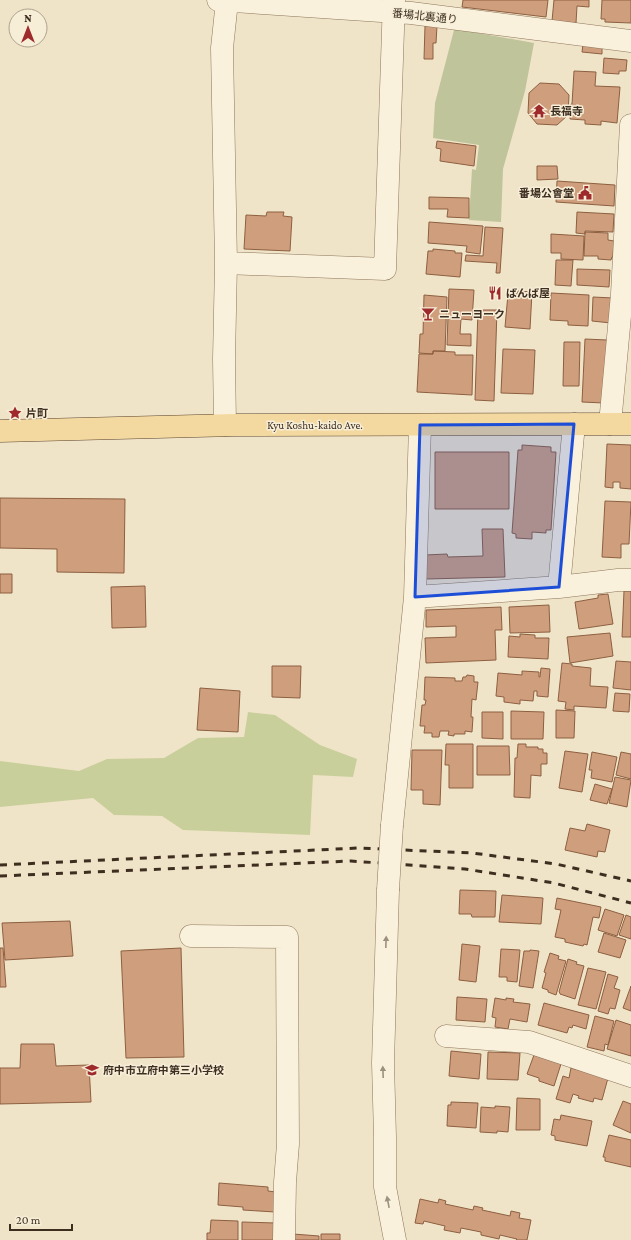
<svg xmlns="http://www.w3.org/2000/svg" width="631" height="1240" viewBox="0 0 631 1240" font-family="'Crimson Pro','Noto Sans JP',serif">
	<rect width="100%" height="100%" fill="#f0e4c8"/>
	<path fill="#c9cf9b" d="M248 712 275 715 320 745 357 759 353 777 313 775 310 835 183 830 162 816 114 815 93 798 0 807V761L79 771 107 759 164 758 198 738 244 737Z"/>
	<path fill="#bfc49a" d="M456 29 534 43 525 91 503 169 501 222 469 220 472 169 476 170 479 145 433 138 435 103 454 30Z"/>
	<path fill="#cf9f7d" stroke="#8d5f41" d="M463 0H548L546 17 462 7Z
		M554 0H589V7L577 6 576 23 552 21Z
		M602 0H631V23L605 22V19H601Z
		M425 26H437L436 43H433V59H424Z
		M583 44 602 46V54L582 52Z
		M604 58 627 60 626 71H619V74L603 73Z
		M574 71 596 72 595 86 620 87 617 123 601 121V125L585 124V120L570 119 571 104H572Z
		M540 83 559 84 569 95 568 115 557 125 537 124 528 113 529 93Z
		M437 141 476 146 474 166 440 161 441 149 436 148Z
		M537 166H557L558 179 537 180Z
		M557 181 615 185 614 206 556 202Z
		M429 197 469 198V218L447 217 448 209H429Z
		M267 212H284L283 216 292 217 290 251 244 249 246 215 266 216Z
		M577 212 614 214 613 232 585 231V234L576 233Z
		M429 222 483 226 480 254 466 252 467 246 428 243Z
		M485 227 503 228 500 273H496L497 263 465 261 466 255 483 256Z
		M585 232 608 233V240L614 241 613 257H612L611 260 598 259V256H584Z
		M551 234 584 236 583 260 561 259V253H551Z
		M433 249 455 251V253H462L460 277 426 274 428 251H433Z
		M556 260H573L571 286 555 285Z
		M577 269 610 270 609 287 577 285Z
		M449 289 474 290 472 320 461 319 460 334H471V346L447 345Z
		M518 291 532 292 530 329 505 327 508 294H517Z
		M551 293 589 295 588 326 568 325V321L550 320Z
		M424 295 447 297 445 351H433V354L419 353 420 334H423Z
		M593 297 613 298 611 323 592 321Z
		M478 310H497L494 401 475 400Z
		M585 339 607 340 604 403 582 402Z
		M564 342H580L579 386H563Z
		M503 349 535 350 533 394 501 393Z
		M433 351 455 352V355H473L472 395 417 392 419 354H433Z
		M607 444 631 445V489L620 488V482H613V488L605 487Z
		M522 445 551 447V452H556L551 530H546V533L532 532V539L516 538V534L512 533 518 450H522Z
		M435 452H509V509H435Z
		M0 498 125 499 124 573 57 572V549L0 548Z
		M605 501 631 502 629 544H621V558L602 557Z
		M482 529H503L505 577 426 579 425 555 447 554 448 557 483 556Z
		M0 574H12V593H0Z
		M145 586 146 627 112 628 111 587Z
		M624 591H631V637H622Z
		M608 594 613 624 579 629 575 602 598 598V595Z
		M549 605 550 632 510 633 509 607Z
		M501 607 502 630H495L496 660 426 663 425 638 456 637V626L426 627V610Z
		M610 633 613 656 570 663 567 637Z
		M520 634 535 635V638H549L548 659 508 657 509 636 520 637Z
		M616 661 631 662V690L613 688Z
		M562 663 572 664V666L591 668 590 686 608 687 606 708 574 706V710L565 709 566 702 558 701Z
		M272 666H301L300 698 272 697Z
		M541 668 550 669 548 697 537 696V691H534L533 701 520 700V704L504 702V697L496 696 498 673 522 675V671L539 672V677H540Z
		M467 675 474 676V682H478L476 700 472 699 471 717H473L472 732 465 731V734H454V736L448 735 449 731H440L439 737H432V733H424L425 726H420L422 705H425L426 700H424L425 677 455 678V681H462L463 677H466Z
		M200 688 240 691 238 732 197 730Z
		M615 693 630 694 629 712 613 711Z
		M556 710 575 711 574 738H556Z
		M511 711 544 712 543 739H511Z
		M482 712H503V739L482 738Z
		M446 744H473V788H449V765H445Z
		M518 744H526V747H538V749H543V753H547V764H541V776L531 775 530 798 514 797 515 758H517Z
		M477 746H509L510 775H477Z
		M412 750H442L440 805 423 804V790H411Z
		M565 751 588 754 582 792 559 788Z
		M592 752 617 757 612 782 591 778 592 770H589Z
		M621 752 631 754V779L616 775Z
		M615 777 631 780 627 807 609 803Z
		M595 784 612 789 607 804 590 800Z
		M587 824 610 830 605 852 598 851 597 857 565 850 570 828 585 831Z
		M460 890 496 891 495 917H472L471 914H459Z
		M502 895 543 898 541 924 499 922Z
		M557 898 601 907 599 918 593 917 587 945 584 944 583 946 565 942V939L555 937 561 910 555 909Z
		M605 909 624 915 617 936 598 930Z
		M626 915 631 917V939L619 935Z
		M70 921 73 956 5 960 2 923Z
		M604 933 626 940 620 958 598 952Z
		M462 944 480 946 476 982 459 980Z
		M0 948H3L6 987H0Z
		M181 948 184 1057 126 1058 121 951Z
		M501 949 520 950 517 982 507 981V977H499Z
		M530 950 539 951 533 988 519 986 524 951H530Z
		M550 953 559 956 558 959 566 961 556 995 548 992V990L542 988 546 973 544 972Z
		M568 959 577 962 576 964 584 966 575 999 560 994V993L559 992Z
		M588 968 606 972 596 1009 578 1005Z
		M608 974 618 977 614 988 620 990 615 1009 610 1008 608 1014 598 1011Z
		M631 986V1011L623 1008Z
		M457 997 487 999 485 1022 456 1020Z
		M495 998 506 1000V998L514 999 513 1002 530 1004 527 1022 510 1019 508 1029 495 1027 496 1018 492 1017Z
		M544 1003 589 1015 586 1029 573 1025 572 1028 569 1027 567 1033 538 1025Z
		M595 1016 614 1021 608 1045 605 1044 604 1051 587 1047Z
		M616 1020 631 1025V1056L607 1049Z
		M21 1044H54L56 1066 89 1065 91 1102 0 1104V1068H20Z
		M451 1051 481 1054 479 1079 449 1076Z
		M488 1052 520 1053 518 1080 487 1079Z
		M534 1055 561 1064 554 1086 539 1081V1078L527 1074Z
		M571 1068 608 1078 602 1100 594 1098 593 1102 578 1098 579 1096 573 1094 570 1103 556 1099 563 1076 569 1078Z
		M517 1098 540 1099V1130H516Z
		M623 1101 631 1104V1133L613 1125Z
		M451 1102 478 1103 476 1128 447 1126 448 1105H451Z
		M495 1106 510 1107 508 1132 497 1131V1133L480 1132 481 1107 495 1108Z
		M561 1115 592 1121 587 1146 555 1140V1136L551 1135 554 1119 560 1120Z
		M609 1135 631 1140V1167L605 1161V1157H603Z
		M219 1183 268 1187V1191L276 1192 275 1212 243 1210V1207L218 1205Z
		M420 1199 438 1203 439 1199 446 1201 445 1204 473 1210 474 1206 483 1208 482 1210 510 1216 511 1211 520 1213 519 1218 531 1220 527 1240H516L517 1239 500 1235 499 1239 481 1235V1232L461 1228 460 1233 444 1230 445 1226 424 1221 423 1224 415 1223Z
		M211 1220 238 1221V1240H207V1233H210Z
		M242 1222 275 1223 274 1240H242Z
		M293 1234 319 1236V1240H292Z
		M321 1234H340V1240H321Z"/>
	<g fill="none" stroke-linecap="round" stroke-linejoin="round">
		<g stroke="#8d765c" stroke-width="23">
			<path id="minor" d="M218 0 411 13 631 41
				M226 263 385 269 394 0
				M610 424 622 294 631 125
				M225 425 224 359 226 263 222 48 227 1
				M559 587 574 424
				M415 597 559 587 618 580H631
				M392 825 415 597 420 425
				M388 890 383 1063 385 1137V1187L395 1240
				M191 936 287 937 288 1144 285 1182 284 1240
				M446 1036 529 1042 631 1076"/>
		</g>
		<g stroke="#5b4430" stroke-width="23">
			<path id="major" d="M0 431 235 425 631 424"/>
		</g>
		<use href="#minor" stroke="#faf1dc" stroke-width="22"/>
		<use href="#major" stroke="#f3d9a0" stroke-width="22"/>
		<path stroke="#3d2e20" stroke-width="3" stroke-dasharray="7 7" stroke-linecap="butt" d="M0 865 358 848 472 853 556 864 631 881
			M0 876 351 861 465 869 554 883 631 903"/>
		<g stroke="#8d765c" stroke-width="23" stroke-linecap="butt">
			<path id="minor-bridge" d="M388 890 392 825"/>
		</g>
		<use href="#minor-bridge" stroke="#faf1dc" stroke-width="22"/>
	</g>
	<defs><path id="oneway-solid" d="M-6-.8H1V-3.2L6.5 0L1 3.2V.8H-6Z"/></defs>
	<g fill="#9c907e">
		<use href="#oneway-solid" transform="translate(386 942) rotate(-88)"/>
		<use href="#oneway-solid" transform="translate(383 1072) rotate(-92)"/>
		<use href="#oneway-solid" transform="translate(388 1202) rotate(-101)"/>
	</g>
	<path fill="#1d4ed8" fill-opacity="0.2" stroke="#1d4ed8" stroke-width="3" stroke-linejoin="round" d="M574 424 559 587 415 597 420 425Z"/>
	<defs>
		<g id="temple-bare" transform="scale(1.08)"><path d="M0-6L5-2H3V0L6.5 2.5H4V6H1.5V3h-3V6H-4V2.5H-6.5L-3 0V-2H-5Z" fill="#9e2a2b" stroke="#f7eed8" stroke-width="2.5" paint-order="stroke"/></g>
		<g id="civic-bare" transform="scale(1.08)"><path d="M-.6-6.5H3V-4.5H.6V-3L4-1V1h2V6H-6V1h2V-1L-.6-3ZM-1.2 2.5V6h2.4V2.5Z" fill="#9e2a2b" stroke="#f7eed8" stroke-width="2.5" paint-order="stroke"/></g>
		<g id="restaurant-bare" transform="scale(1.08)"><path d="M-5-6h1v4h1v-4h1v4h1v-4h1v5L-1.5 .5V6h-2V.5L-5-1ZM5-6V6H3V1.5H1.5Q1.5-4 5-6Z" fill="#9e2a2b" stroke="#f7eed8" stroke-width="2.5" paint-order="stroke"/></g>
		<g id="bar-bare" transform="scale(1.08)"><path d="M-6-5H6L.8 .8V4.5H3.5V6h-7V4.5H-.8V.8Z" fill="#9e2a2b" stroke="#f7eed8" stroke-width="2.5" paint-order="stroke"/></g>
		<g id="sight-bare" transform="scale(1.08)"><path d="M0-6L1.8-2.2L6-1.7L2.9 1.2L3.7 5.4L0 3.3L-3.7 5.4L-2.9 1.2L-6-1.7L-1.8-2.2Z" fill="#9e2a2b" stroke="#f7eed8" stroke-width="2.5" paint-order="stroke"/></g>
		<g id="school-bare" transform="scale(1.08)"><path d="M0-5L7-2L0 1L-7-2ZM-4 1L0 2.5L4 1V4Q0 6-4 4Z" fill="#9e2a2b" stroke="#f7eed8" stroke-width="2.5" paint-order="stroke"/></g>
	</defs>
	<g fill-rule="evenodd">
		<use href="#temple-bare" x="539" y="111"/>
		<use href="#civic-bare" x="585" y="193"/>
		<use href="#restaurant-bare" x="495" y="293"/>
		<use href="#bar-bare" x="428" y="314"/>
		<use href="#sight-bare" x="15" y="413"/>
		<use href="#school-bare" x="92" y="1070"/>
	</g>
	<g text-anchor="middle" stroke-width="3" stroke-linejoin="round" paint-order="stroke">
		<g font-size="11" fill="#3d2e20" stroke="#f7eed8">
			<text transform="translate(425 16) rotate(6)" y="4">番場北裏通り</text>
			<text x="315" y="429">Kyu Koshu-kaido Ave.</text>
		</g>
		<g font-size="11" font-weight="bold" fill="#3d2e20" stroke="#f7eed8" text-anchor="start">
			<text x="550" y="115">長福寺</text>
			<text x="574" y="197" text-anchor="end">番場公會堂</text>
			<text x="506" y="297">ばんば屋</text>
			<text x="439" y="318">ニューヨーク</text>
			<text x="26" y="417">片町</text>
			<text x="103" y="1074">府中市立府中第三小学校</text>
		</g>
	</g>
	<g transform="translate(28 28)"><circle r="19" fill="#f7eed8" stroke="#ada18e"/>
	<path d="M0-3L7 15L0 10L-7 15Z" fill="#9e2a2b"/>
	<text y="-6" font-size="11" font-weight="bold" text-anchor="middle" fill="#3d2e20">N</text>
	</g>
	<path d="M10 1224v6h62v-6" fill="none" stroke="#3d2e20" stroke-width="2"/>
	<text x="16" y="1224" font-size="12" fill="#3d2e20" stroke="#f7eed8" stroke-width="3" paint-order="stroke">20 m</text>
</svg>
